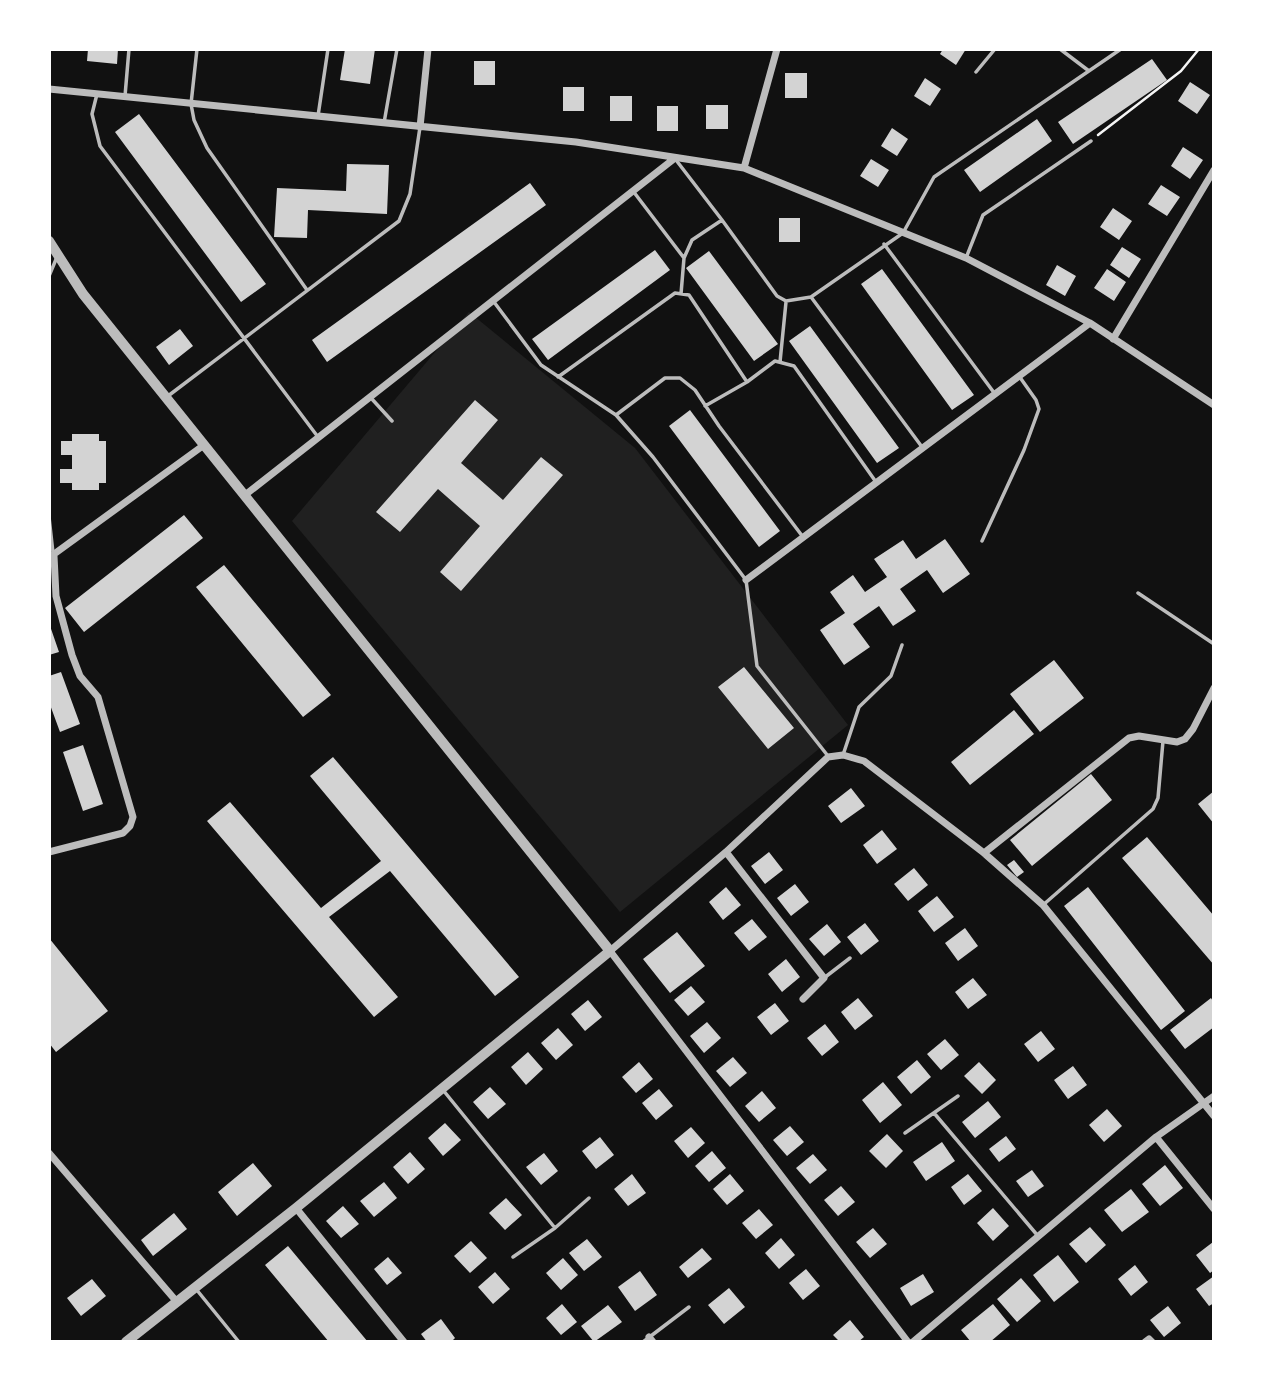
<svg xmlns="http://www.w3.org/2000/svg" width="1263" height="1391" viewBox="0 0 1263 1391" font-family="'DM Sans',sans-serif">
	<rect width="100%" height="100%" fill="#111"/>
	<path fill="#202020" d="M469 312 635 448 848 725 620 912 292 521Z"/>
	<path fill="#d3d3d3" d="M88 49H118L117 64 87 61Z
		M345 49H375L370 84 340 80Z
		M943 49H966L956 65 940 54Z
		M1152 59 1167 80 1073 144 1058 122Z
		M474 61H495V85H474Z
		M785 73H807V98H785Z
		M925 78 941 89 930 106 914 96Z
		M1190 82 1210 95 1197 114 1178 101Z
		M563 87H584V111H563Z
		M610 96H632V121H610Z
		M706 105H728V129H706Z
		M657 106H678V131H657Z
		M139 114 266 284 241 302 115 132Z
		M1037 119 1052 141 980 192 964 170Z
		M892 128 908 139 897 156 881 146Z
		M1183 147 1203 160 1190 179 1171 166Z
		M871 159 889 170 878 187 860 176Z
		M347 164 389 165 387 214 308 210 307 238 274 237 277 188 346 191Z
		M530 183 546 205 327 362 312 340Z
		M1161 185 1180 197 1167 216 1148 204Z
		M1113 208 1132 221 1119 240 1100 227Z
		M779 218H800V242H779Z
		M1122 247 1141 259 1129 278 1110 265Z
		M655 250 670 270 548 360 532 339Z
		M709 251 778 344 754 361 686 268Z
		M1057 265 1076 276 1065 296 1046 285Z
		M882 269 974 395 952 410 861 284Z
		M1107 269 1126 282 1114 301 1094 288Z
		M810 326 899 448 877 463 789 341Z
		M180 329 193 346 169 365 156 347Z
		M475 400 498 420 461 463 503 500 541 457 563 475 461 591 440 572 480 526 438 489 400 532 376 512Z
		M690 410 780 531 759 547 669 426Z
		M72 434H99V441H106V483H99V490H72V483H60V469H72V455H61V441H72Z
		M184 515 203 538 84 632 65 608Z
		M945 539 970 574 943 593 927 570 900 589 916 611 893 626 879 606 853 624 870 647 844 665 820 630 845 613 830 592 853 575 865 592 887 577 874 559 903 540 916 559Z
		M224 565 331 695 303 717 196 587Z
		M49 623 59 652 49 655Z
		M1054 660 1084 698 1040 732 1010 694Z
		M744 667 794 728 768 749 718 687Z
		M61 672 80 724 60 732 49 702V676Z
		M1014 710 1034 734 970 785 951 762Z
		M83 745 103 804 83 811 63 752Z
		M333 757 519 977 495 996 390 871 329 917 398 997 374 1017 207 821 230 802 321 908 381 861 310 776Z
		M1091 774 1112 800 1032 866 1010 840Z
		M851 788 865 806 841 823 828 806Z
		M1214 791V824L1198 804Z
		M882 830 897 849 877 864 863 845Z
		M1147 837 1214 916V965L1122 858Z
		M769 852 783 870 765 884 751 866Z
		M1014 860 1024 872 1017 877 1007 865Z
		M914 868 928 885 908 901 894 884Z
		M795 884 809 902 791 916 777 898Z
		M726 887 741 905 723 920 709 902Z
		M1088 887 1185 1011 1161 1030 1064 906Z
		M937 896 954 917 934 932 918 911Z
		M752 919 767 937 749 951 734 933Z
		M865 923 879 941 861 955 847 937Z
		M827 924 841 942 824 956 809 939Z
		M965 928 978 946 958 961 945 943Z
		M677 932 705 966 670 993 643 959Z
		M49 938 108 1011 56 1052 49 1043Z
		M786 959 800 977 782 992 768 974Z
		M973 978 987 995 968 1009 955 992Z
		M691 986 705 1002 688 1016 674 1000Z
		M858 998 873 1016 855 1030 841 1012Z
		M1211 998 1214 1003V1027L1185 1049 1170 1030Z
		M588 1000 602 1017 585 1031 571 1014Z
		M775 1003 789 1021 771 1035 757 1017Z
		M707 1022 721 1038 704 1053 690 1036Z
		M825 1024 839 1042 822 1056 807 1038Z
		M558 1028 573 1045 556 1060 541 1043Z
		M1041 1031 1055 1049 1038 1062 1024 1044Z
		M945 1039 959 1055 941 1070 927 1054Z
		M528 1052 543 1069 526 1085 511 1067Z
		M733 1057 747 1073 730 1087 716 1071Z
		M917 1060 931 1077 911 1094 897 1077Z
		M639 1062 653 1079 636 1093 622 1077Z
		M979 1062 996 1080 982 1094 964 1076Z
		M1073 1066 1087 1085 1068 1099 1054 1080Z
		M883 1082 902 1105 880 1123 862 1100Z
		M490 1087 506 1104 488 1119 473 1102Z
		M659 1089 673 1106 656 1120 642 1103Z
		M762 1091 776 1108 759 1122 745 1106Z
		M988 1101 1001 1117 975 1138 962 1122Z
		M1107 1109 1122 1126 1104 1142 1089 1125Z
		M445 1123 461 1140 443 1156 428 1138Z
		M790 1126 804 1142 787 1156 773 1140Z
		M691 1127 705 1143 688 1158 674 1141Z
		M887 1134 903 1151 886 1168 869 1151Z
		M1006 1136 1016 1149 999 1162 989 1149Z
		M600 1137 614 1155 596 1169 582 1151Z
		M942 1142 955 1161 926 1181 913 1162Z
		M712 1151 726 1168 709 1182 695 1166Z
		M410 1152 425 1169 408 1184 393 1167Z
		M544 1153 558 1171 541 1185 526 1167Z
		M813 1154 827 1170 810 1184 796 1168Z
		M253 1163 272 1186 237 1216 218 1192Z
		M1165 1165 1183 1188 1160 1206 1142 1184Z
		M1032 1170 1044 1186 1028 1197 1016 1181Z
		M632 1174 646 1193 628 1206 614 1189Z
		M730 1174 744 1191 727 1205 713 1189Z
		M968 1174 982 1191 964 1205 951 1187Z
		M384 1182 397 1198 374 1217 360 1201Z
		M841 1186 855 1202 838 1216 824 1200Z
		M1131 1189 1149 1212 1122 1232 1104 1210Z
		M506 1198 522 1215 505 1230 489 1213Z
		M343 1206 359 1224 341 1238 326 1221Z
		M993 1208 1009 1226 993 1241 977 1223Z
		M759 1209 773 1225 756 1239 742 1223Z
		M174 1213 187 1229 153 1256 141 1240Z
		M1090 1227 1106 1245 1086 1263 1069 1244Z
		M873 1228 887 1244 870 1258 856 1242Z
		M781 1238 795 1255 779 1269 765 1253Z
		M587 1239 602 1257 584 1271 569 1253Z
		M471 1241 487 1258 470 1273 454 1256Z
		M1213 1242 1214 1270 1210 1273 1196 1255Z
		M288 1246 368 1342H329L265 1265Z
		M702 1248 712 1259 688 1278 679 1267Z
		M1058 1255 1079 1282 1054 1302 1033 1275Z
		M388 1257 402 1273 387 1285 374 1269Z
		M563 1258 578 1275 561 1290 546 1273Z
		M1135 1265 1148 1282 1131 1296 1118 1279Z
		M806 1269 820 1286 803 1300 789 1283Z
		M640 1271 657 1295 635 1311 618 1287Z
		M495 1272 510 1289 493 1304 478 1287Z
		M923 1274 934 1292 911 1306 900 1288Z
		M1214 1276V1303L1209 1306 1196 1289Z
		M1021 1278 1041 1301 1017 1322 997 1299Z
		M92 1279 106 1296 81 1316 67 1298Z
		M729 1288 745 1307 724 1324 708 1305Z
		M562 1304 577 1322 561 1335 546 1318Z
		M993 1304 1010 1325 990 1342H971L961 1330Z
		M608 1305 622 1322 594 1342 581 1326Z
		M1168 1306 1181 1323 1164 1337 1150 1320Z
		M441 1319 455 1338 451 1342H427L421 1334Z
		M850 1320 864 1337 858 1342H840L833 1335Z"/>
	<g fill="none" stroke-linecap="round" stroke-linejoin="round">
		<path stroke="#f5f5f5" stroke-width="2.5" d="M1098 135 1181 71 1199 49"/>
		<path stroke="#bcbcbc" stroke-width="3.5" d="M197 49 191 104 194 120 207 148 307 290
			M1060 49 1089 71
			M976 72 995 49
			M97 94 92 114 100 146 318 437
			M125 96 129 49
			M318 116 328 49
			M384 123 397 49
			M676 160 722 220 692 240 684 258
			M633 191 684 258 681 294
			M722 220 777 296 786 301 811 297 903 233 934 177 1121 49
			M884 244 995 394
			M966 258 983 215 1091 141
			M49 276 57 257
			M811 297 922 447
			M494 302 541 365 616 415 653 457 746 580 757 666 828 756
			M780 362 786 302
			M558 377 675 293 689 295 747 382 775 361 794 366 876 482
			M168 396 399 221 410 194 420 127
			M371 398 392 421
			M705 406 747 382
			M616 415 665 378H680L695 390 719 426 803 537
			M49 517 53 553
			M982 541 1024 450 1039 409 1036 400 1019 376
			M1138 593 1214 644
			M843 755 859 707 891 676 902 645
			M1043 905 1153 809 1158 798 1163 741
			M824 978 850 958
			M443 1090 555 1228 589 1198
			M934 1113 1038 1236
			M905 1133 958 1096
			M513 1257 555 1228
			M196 1289 239 1342
			M643 1342 689 1307"/>
		<path stroke="#bcbcbc" stroke-width="7" d="M49 89 576 142 744 168 966 258 1090 323 1214 405
			M420 127 428 49
			M744 168 777 49
			M1113 339 1214 170
			M245 495 675 158
			M50 557 204 445
			M746 580 1090 323
			M49 852 123 833 130 826 133 817 98 697 80 676 72 655 56 596 54 556
			M726 852 824 978 803 999
			M984 853 1129 738 1139 736 1177 742 1185 739 1193 729 1214 688
			M1156 1137 1214 1209
			M49 1153 177 1302
			M296 1208 404 1342
			M649 1337 653 1342
			M908 1342 610 951 726 852 828 757 843 755 864 761 984 853 1043 905 1214 1116
			M913 1342 1156 1137 1214 1096
			M1145 1342 1149 1339 1152 1342"/>
		<path stroke="#bcbcbc" stroke-width="10" d="M49 241 83 294 610 951 296 1208 126 1342"/>
	</g>
	<rect width="1263" height="1391" fill="none" stroke="#ffffff" stroke-width="102"/>
</svg>
